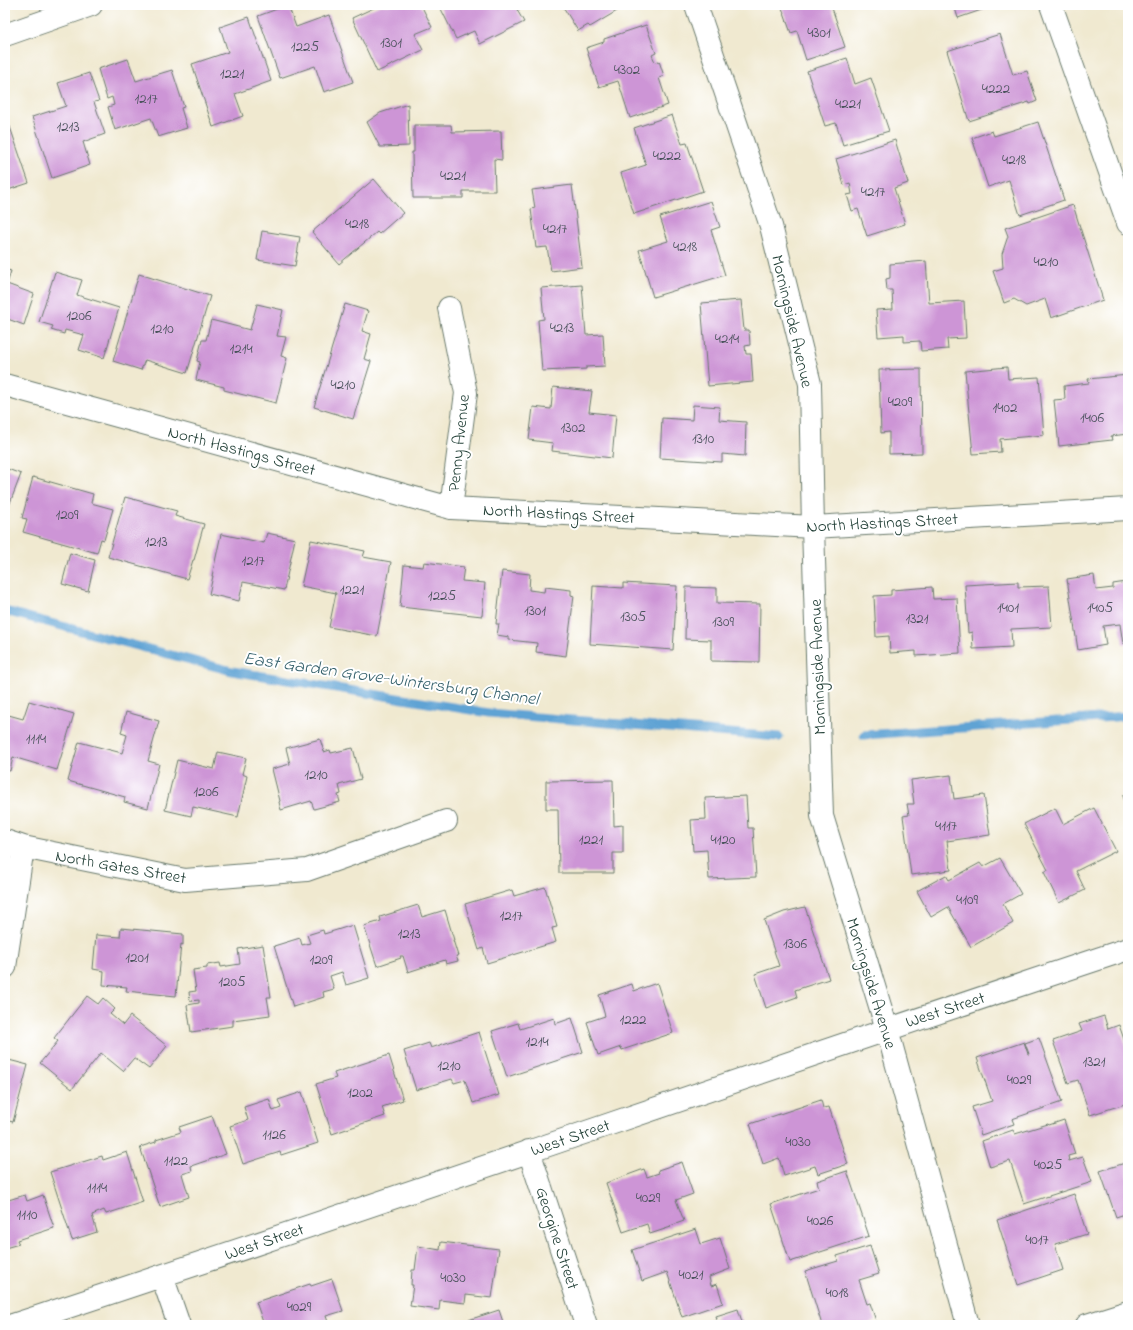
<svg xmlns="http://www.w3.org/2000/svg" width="1133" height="1330" viewBox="0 0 1133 1330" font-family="'Indie Flower',sans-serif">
	<rect width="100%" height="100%" fill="#fff"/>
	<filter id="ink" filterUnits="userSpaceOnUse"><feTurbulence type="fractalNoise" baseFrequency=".025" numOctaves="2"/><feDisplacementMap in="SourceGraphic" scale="8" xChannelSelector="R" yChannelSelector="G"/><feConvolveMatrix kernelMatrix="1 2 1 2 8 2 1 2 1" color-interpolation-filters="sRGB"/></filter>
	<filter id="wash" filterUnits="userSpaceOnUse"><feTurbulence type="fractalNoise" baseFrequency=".012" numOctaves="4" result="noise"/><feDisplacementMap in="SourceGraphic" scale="16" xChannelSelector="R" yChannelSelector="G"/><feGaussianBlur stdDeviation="0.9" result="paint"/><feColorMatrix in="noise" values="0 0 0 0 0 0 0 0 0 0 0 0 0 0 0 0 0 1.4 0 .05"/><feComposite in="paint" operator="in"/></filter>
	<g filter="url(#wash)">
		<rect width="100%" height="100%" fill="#f0e9d0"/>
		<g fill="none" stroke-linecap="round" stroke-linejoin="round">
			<path stroke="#5fa3d4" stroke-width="9" d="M5 611 232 671 489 713 779 737
				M864 735 1128 716"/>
		</g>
		<g id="blocks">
			<path fill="#cd95d6" d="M288 5 296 27 329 15 353 82 324 92 315 66 280 78 258 16Z
				M380 5H421L432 27 415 34 423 50 377 72 352 18Z
				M439 5H518L520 9 517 10 524 22 480 44 474 31 456 39Z
				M562 5H627L590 27 588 25 578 31Z
				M781 5H831L845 47 806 60 797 31 791 33Z
				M954 5H996L958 18Z
				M249 17 271 81 235 94 243 116 213 127 192 64 228 52 220 27Z
				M646 25 656 53 652 55 655 62 659 61 664 76 659 78 668 105 630 118 618 81 599 87 586 48 604 42V39Z
				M1000 34 1013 75 1027 71 1037 101 1030 104 1029 102 969 121 947 51Z
				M847 58 855 84 871 78 889 131 843 145 836 123 825 126 807 71Z
				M128 59 136 81 172 70 184 107 181 108 187 128 158 137 151 118 115 130 108 107 114 105 112 97 107 99 98 69Z
				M89 73 99 101 94 102 105 134 83 142 90 165 52 178 32 117 66 106 58 83Z
				M408 104 409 146 380 147 367 122 380 113Z
				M672 115 682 144 687 143 703 191 634 214 621 173 646 165 634 128Z
				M1038 122 1064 200 1020 215 1009 180 988 187 972 138 992 131 994 136Z
				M9 124 29 183 5 191V125Z
				M414 125H451L452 132 501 131 502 160 494 159 495 191H463V198H413L412 152H414Z
				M895 140 908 183 894 188 905 224 867 236 858 209 852 211 847 195 852 194 850 183 844 185 836 159Z
				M374 179 403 213 379 234 377 232 339 264 312 232Z
				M572 185 582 267 551 271 547 247 536 248 531 209 535 208 532 190Z
				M711 201 720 227 711 230 725 275 653 297 639 250 668 241 660 217Z
				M1073 205 1103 300 1051 318 1045 299 1026 306 1014 299 1004 303 993 271 1003 268 1002 254 1008 236 1005 228Z
				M262 231 300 237 295 266 257 260Z
				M926 261 929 303 964 301 966 338 947 339 948 349 921 351 920 341 904 342V335L878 337 876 310 893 309 892 290H887L886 279 890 278V264Z
				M5 269 11 271 7 284 34 294 24 325 5 318Z
				M55 272 82 280 77 295 119 308 104 358 79 350 84 335 65 330 64 334 51 330 53 326 39 322Z
				M139 274 210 296 187 373 145 360 141 370 113 361Z
				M582 285 586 335 603 334 605 366 586 367V369L542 371 538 320 544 319 541 288Z
				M741 300 744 330H749L750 345 745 346 746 354H751L753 382 708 386 701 303Z
				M257 304 283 310 277 336 286 337 281 356 287 358 276 403 224 390V387L196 380 200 362 197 361 202 340H206L211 320 250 330Z
				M345 304 368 311 362 331 371 334 364 359 371 361 353 419 314 407Z
				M1007 367 1008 379 1039 377 1044 435 1000 439 1001 452 973 454 965 371Z
				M921 369 922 453 889 454V432L881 433 879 370Z
				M1128 375V434L1111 436 1112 440 1059 446 1054 400 1065 399 1064 386 1089 383 1088 379Z
				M553 387 592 391 589 412 616 415 612 458 552 451 553 443 529 440 533 407 551 409Z
				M693 405 720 407 719 420 746 422 745 456 722 454V462L660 458 662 418 692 420Z
				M5 468 21 474 5 516Z
				M33 477 93 494 91 503 113 509 104 540 101 539 97 553 23 532 27 519 22 518Z
				M125 497 177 511 175 516 204 524 194 560H193L187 579 108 557Z
				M267 533 295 539 284 590 243 582 239 601 209 594 213 576H212L221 534 264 543Z
				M311 540 365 551 363 557 391 562 377 636 329 627 336 593 301 586Z
				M70 553 95 560 88 591 62 584Z
				M424 562 464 567 462 581 485 583 482 616 400 607 404 565 423 567Z
				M502 571 530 574 529 590 544 592 545 587 571 590V595L574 596 566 656 536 652 537 643 509 640V637L497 635 499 624H496Z
				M1094 575 1096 590 1113 588V584L1126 582 1127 586 1128 585V643L1123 644 1120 624 1103 626 1106 645 1078 650 1067 579Z
				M1018 582V587L1049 586 1052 627 1011 629 1012 647 973 649 972 632 968 633 965 585Z
				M623 583 677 586 673 650 590 644 593 586 623 588Z
				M686 587 717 588V603L760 604 759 662 711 661V640L685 639Z
				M932 587 933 599 957 598 960 653 916 656V651L890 653 889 636 876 637 874 596 891 595V590Z
				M29 701 74 714 57 770 13 757 10 771 5 770V714L23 719Z
				M126 712 159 721 148 761 159 764 148 808 124 802 125 797 68 781 79 742 122 753 127 735 121 733Z
				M320 739 324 752 330 750 331 753 353 748 361 779 339 785 341 794 338 795 340 802 314 809 311 801 281 810 279 802 280 801 272 769 290 764 286 748Z
				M218 752 246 758 242 774 247 776 238 817 193 807 191 816 165 810 177 760 214 769Z
				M951 775 954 799 984 795 990 835 947 841 951 870 911 875 903 816 909 815 907 804H914L911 780Z
				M613 780 614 826 623 825V853H613V873H559L558 809H546V781Z
				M1128 794V810L1123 796Z
				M746 796 748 828H753L756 877 709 879 707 850 693 851 691 820 706 819 705 798Z
				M1055 808 1063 824 1094 808 1116 851 1076 871 1085 890 1059 903 1044 872 1048 870 1024 824Z
				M1000 858 1021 894 1003 904 1013 923 971 947 948 907 931 917 917 891 946 875 949 880 980 863 983 867Z
				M545 887 557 927 552 928 556 942 487 963 483 948 479 950 465 904 512 890 514 896Z
				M418 905 422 917 445 910 454 940H453L458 956H456L458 961 446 964 445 960 408 972 403 956H400L401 958 377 966 364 926 381 921 380 917Z
				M805 907 829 979 795 990 797 997 766 1008 755 974 779 966 764 920 784 912Z
				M353 925 369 978 346 985 342 972 330 976 334 989 323 992 324 997 293 1007 274 946 300 938 302 945 310 943 307 935 323 930 324 934Z
				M121 928 183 934V945L181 944 176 996 126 991 127 987 103 985 104 971 93 969 96 935 120 937Z
				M263 945 271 997H267L270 1015 233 1020V1026L191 1032 187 1005 199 1003V1000L190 1001 189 992 196 991 193 970 207 968V965L220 963 221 967 240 964 238 949Z
				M657 983 673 1033 622 1050 621 1047 598 1055 587 1022 605 1016 599 995 632 984 634 991Z
				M87 996 98 1004 103 998 115 1009 110 1014 123 1025 130 1016 167 1046 149 1069 134 1058 123 1071 101 1053 72 1089 40 1063 58 1041 54 1038Z
				M1104 1016 1108 1029 1119 1025 1128 1051V1103L1090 1115 1078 1080 1068 1083 1053 1041 1082 1031 1079 1024Z
				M554 1018 555 1024 572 1018 583 1052 507 1077 492 1031 518 1023 520 1029Z
				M479 1032 499 1095 473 1103 465 1080 454 1083 452 1079 416 1090 404 1051 429 1043 431 1048Z
				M1039 1038 1062 1102 1012 1119 1014 1124 981 1135 972 1107 992 1101 977 1058 1024 1042 1028 1054H1029L1025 1043Z
				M389 1055 403 1100 382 1107 385 1116 332 1134 316 1084 336 1078 334 1073Z
				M5 1059 28 1065 13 1122 5 1120Z
				M302 1092 318 1143 281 1155 280 1152 243 1164 230 1126 248 1120 244 1107 269 1099 273 1111 281 1108 278 1100Z
				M821 1100 823 1108 829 1107 848 1164 818 1174 815 1166 784 1176 779 1158 763 1164 750 1124Z
				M212 1116 226 1154 191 1166 192 1171 182 1174 189 1197 160 1207 140 1147 156 1142V1140L181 1132 179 1127Z
				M1064 1120 1075 1154 1068 1156 1069 1161 1083 1157 1092 1182 1024 1204 1010 1161 990 1167 982 1141 1013 1130 1015 1134 1048 1124 1049 1125Z
				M127 1152 143 1202 106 1214 104 1210 92 1215 97 1232 72 1240 50 1172 102 1156 103 1160Z
				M682 1162 693 1194 676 1200 684 1221 670 1226 671 1227 650 1234 647 1224 623 1232 606 1183 644 1169 647 1177 659 1173 658 1170Z
				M1128 1162V1213L1116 1217 1100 1171Z
				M847 1171 869 1236 790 1262 771 1204 819 1188 817 1181Z
				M1074 1194 1087 1234 1055 1244 1063 1270 1018 1285 997 1220Z
				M25 1195 27 1201 43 1195 54 1228 17 1240 19 1244 5 1248V1201Z
				M696 1229 701 1244 720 1238 730 1269 709 1277 711 1286 717 1284 723 1303 682 1317 667 1272 642 1281 632 1250Z
				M441 1242 499 1249 492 1298 466 1295 465 1303 440 1300 439 1310 410 1306 413 1285H411L412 1270H415L418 1246 440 1250Z
				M870 1246 879 1274 859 1280 867 1304 870 1303 876 1321 863 1325H822L805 1271 838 1261 837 1256Z
				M332 1279 343 1311 326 1316 329 1325H264L256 1302 310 1284 311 1286Z
				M738 1309 743 1325H699L717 1319 716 1316Z
				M499 1310 504 1325H453Z"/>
		</g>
	</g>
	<g filter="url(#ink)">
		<use href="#blocks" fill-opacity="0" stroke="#68796b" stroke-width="1"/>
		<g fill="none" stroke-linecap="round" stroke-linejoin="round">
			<g stroke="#68796b" stroke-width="24">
				<path id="minor" d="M696 5 771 226 810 384 813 527 822 816 887 1029 968 1325
					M1051 5 1128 223
					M5 35 91 5
					M449 308 466 393 451 508
					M5 385 451 508 813 527 1128 509
					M5 841 23 847 185 880 307 870 446 821
					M5 967 23 847
					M529 1151 586 1325
					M162 1276 179 1325
					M13 1325C386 1203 756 1072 1128 949
					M1087 1325 1128 1312"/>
			</g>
			<use href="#minor" stroke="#fff" stroke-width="22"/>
		</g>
	</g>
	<g text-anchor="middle" stroke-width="4" stroke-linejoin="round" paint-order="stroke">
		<g font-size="15" fill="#4a535c">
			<text x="819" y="37">4301</text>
			<text x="391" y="47">1301</text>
			<text x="305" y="51">1225</text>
			<text x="627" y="74">4302</text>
			<text x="232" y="78">1221</text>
			<text x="996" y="93">4222</text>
			<text x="146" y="103">1217</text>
			<text x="848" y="108">4221</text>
			<text x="68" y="131">1213</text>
			<text x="667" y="160">4222</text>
			<text x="1014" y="164">4218</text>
			<text x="453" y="180">4221</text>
			<text x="873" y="196">4217</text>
			<text x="357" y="228">4218</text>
			<text x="555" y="233">4217</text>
			<text x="685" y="251">4218</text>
			<text x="1046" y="266">4210</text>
			<text x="79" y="320">1206</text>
			<text x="562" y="332">4213</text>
			<text x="162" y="333">1210</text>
			<text x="727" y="343">4214</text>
			<text x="241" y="353">1214</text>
			<text x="343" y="389">4210</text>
			<text x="900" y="406">4209</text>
			<text x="1005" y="412">1402</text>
			<text x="1092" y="422">1406</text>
			<text x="573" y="432">1302</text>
			<text x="703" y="443">1310</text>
			<text x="67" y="519">1209</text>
			<text x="156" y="546">1213</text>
			<text x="253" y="565">1217</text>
			<text x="352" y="594">1221</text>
			<text x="442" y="600">1225</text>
			<text x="1008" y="612">1401</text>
			<text x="1100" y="612">1405</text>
			<text x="535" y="615">1301</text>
			<text x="633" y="621">1305</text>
			<text x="917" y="623">1321</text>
			<text x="723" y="626">1309</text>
			<text x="36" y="743">1114</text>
			<text x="316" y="779">1210</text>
			<text x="206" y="796">1206</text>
			<text x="946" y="830">4117</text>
			<text x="591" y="844">1221</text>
			<text x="723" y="844">4120</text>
			<text x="967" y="904">4109</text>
			<text x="511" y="920">1217</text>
			<text x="409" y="938">1213</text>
			<text x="795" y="948">1306</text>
			<text x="137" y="962">1201</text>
			<text x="321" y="964">1209</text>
			<text x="232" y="986">1205</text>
			<text x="633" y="1024">1222</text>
			<text x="537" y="1046">1214</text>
			<text x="1094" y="1066">1321</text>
			<text x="449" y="1070">1210</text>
			<text x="1019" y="1084">4029</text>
			<text x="360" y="1097">1202</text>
			<text x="274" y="1139">1126</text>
			<text x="798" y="1146">4030</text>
			<text x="176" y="1165">1122</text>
			<text x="1048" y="1169">4025</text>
			<text x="97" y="1192">1114</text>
			<text x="648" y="1202">4029</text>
			<text x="27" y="1219">1110</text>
			<text x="820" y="1225">4026</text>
			<text x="1037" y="1244">4017</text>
			<text x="691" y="1279">4021</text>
			<text x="453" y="1282">4030</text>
			<text x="837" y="1297">4018</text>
			<text x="299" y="1311">4029</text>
		</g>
		<g font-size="17" fill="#1f3d34" stroke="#fff">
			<text transform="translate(793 321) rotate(77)" y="6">Morningside Avenue</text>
			<text transform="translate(458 443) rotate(-84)" y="6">Penny Avenue</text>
			<text transform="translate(242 450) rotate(15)" y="6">North Hastings Street</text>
			<text transform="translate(559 513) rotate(3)" y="6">North Hastings Street</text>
			<text transform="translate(882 522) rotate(-3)" y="6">North Hastings Street</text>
			<text transform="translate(817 667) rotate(-92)" y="6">Morningside Avenue</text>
			<text transform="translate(121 866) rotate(10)" y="6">North Gates Street</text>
			<text transform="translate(872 983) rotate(73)" y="6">Morningside Avenue</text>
			<text transform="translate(945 1009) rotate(-18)" y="6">West Street</text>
			<text transform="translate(570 1137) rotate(-19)" y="6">West Street</text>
			<text transform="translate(558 1238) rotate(72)" y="6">Georgine Street</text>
			<text transform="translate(264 1241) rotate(-19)" y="6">West Street</text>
		</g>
		<g font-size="18" font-style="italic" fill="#35616c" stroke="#fff">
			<text transform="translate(391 678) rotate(8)" y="6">East Garden Grove-Wintersburg Channel</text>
		</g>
	</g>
	<rect width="1133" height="1330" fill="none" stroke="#fff" stroke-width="20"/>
</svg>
